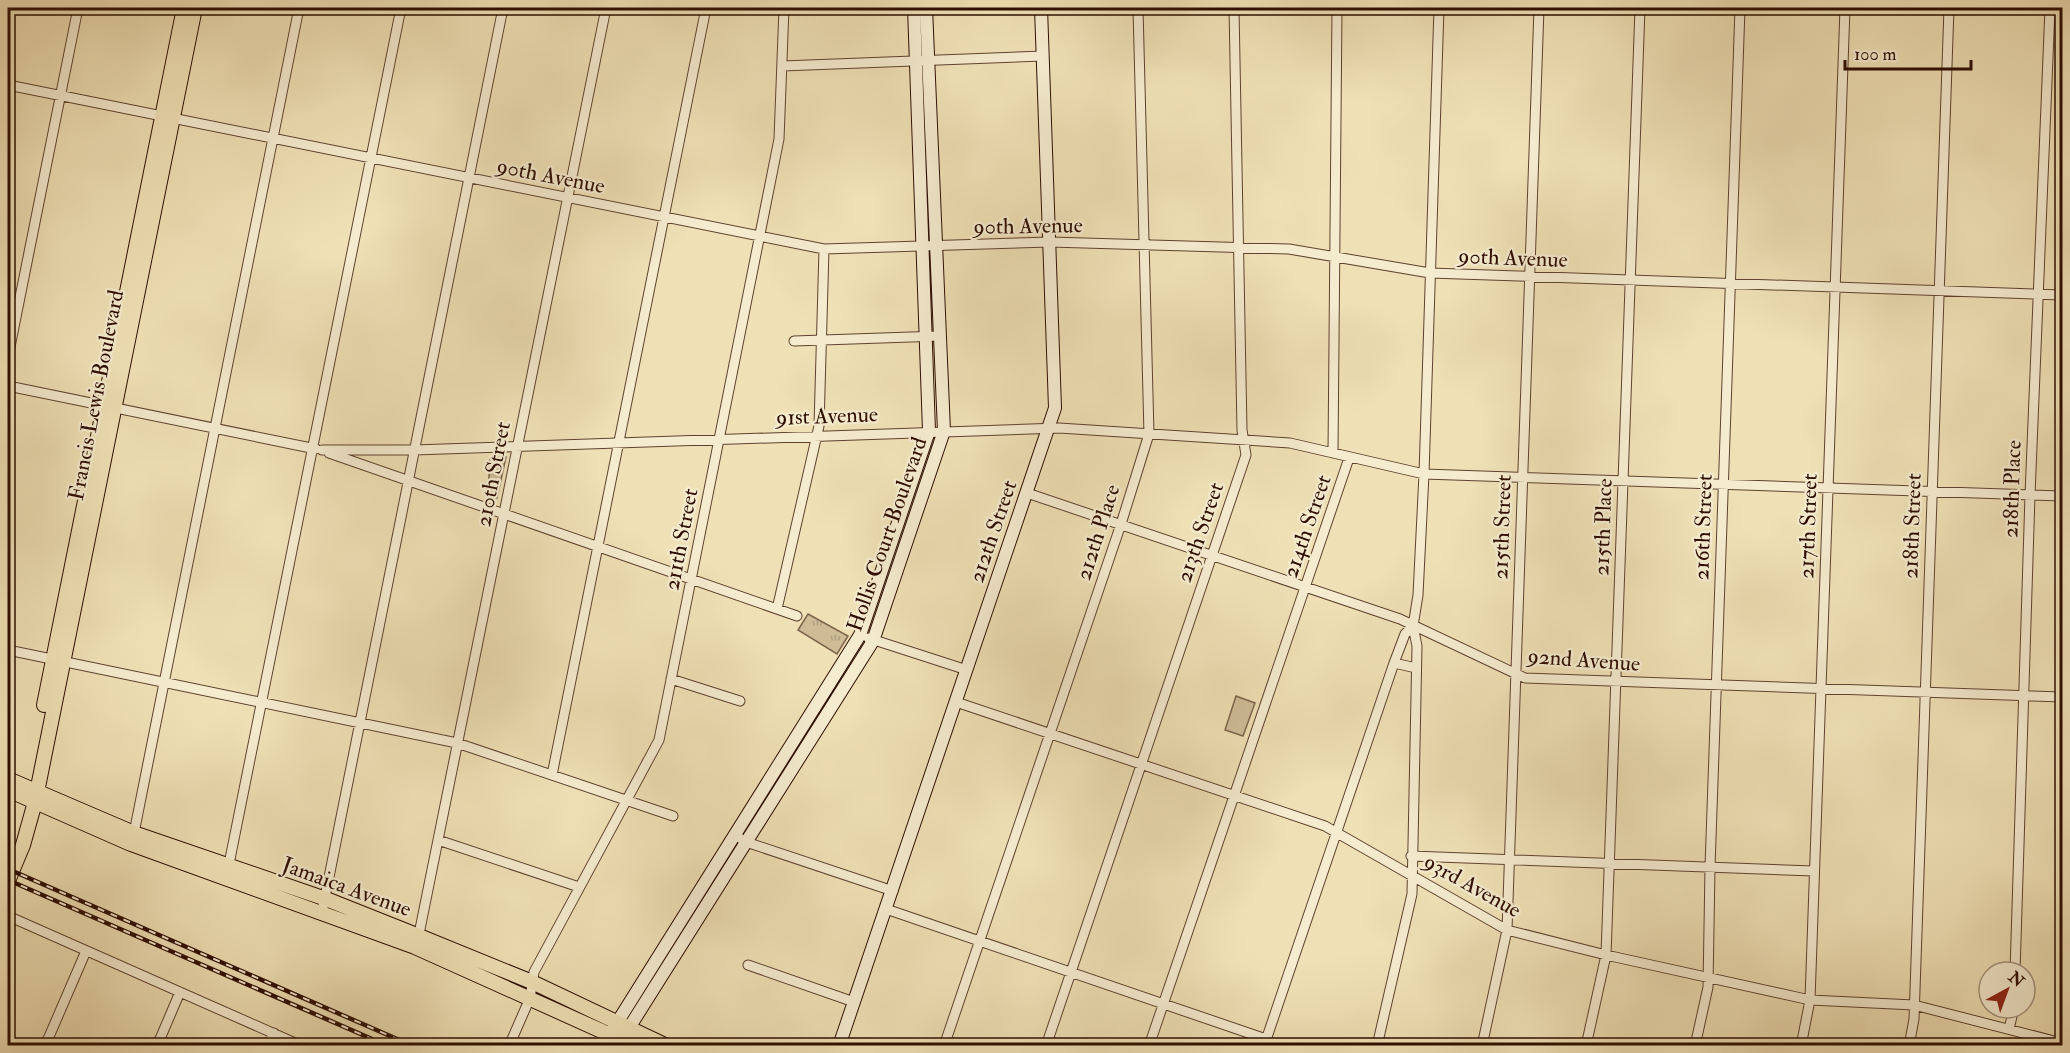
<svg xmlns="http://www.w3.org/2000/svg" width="2070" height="1053" viewBox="0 0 2070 1053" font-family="'IM FELL Double Pica',serif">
	<defs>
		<pattern id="grass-tufts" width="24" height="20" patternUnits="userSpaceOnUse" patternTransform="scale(1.5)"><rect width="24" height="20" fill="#cebc97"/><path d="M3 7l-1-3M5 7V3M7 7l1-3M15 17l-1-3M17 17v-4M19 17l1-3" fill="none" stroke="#b1a080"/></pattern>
	</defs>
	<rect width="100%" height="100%" fill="#efe0b5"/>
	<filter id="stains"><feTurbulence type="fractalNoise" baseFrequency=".00333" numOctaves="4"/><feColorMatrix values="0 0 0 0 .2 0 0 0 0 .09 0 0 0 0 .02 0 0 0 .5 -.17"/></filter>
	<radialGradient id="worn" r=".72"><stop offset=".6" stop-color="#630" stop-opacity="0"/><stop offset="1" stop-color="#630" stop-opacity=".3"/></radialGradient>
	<path fill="url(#grass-tufts)" stroke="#7e654c" stroke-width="1.5" d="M506 457 497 498 488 495 490 458Z
		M808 614 848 636 837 654 798 630Z"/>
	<path fill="#cebc97" stroke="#7e654c" stroke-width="1.5" d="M1236 696 1255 703 1243 736 1225 730Z"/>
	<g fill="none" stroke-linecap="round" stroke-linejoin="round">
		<g stroke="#5e422f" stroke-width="11">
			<path id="street" d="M782 66 1043 56
				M8 85 824 249 1050 242 1289 249 1430 273 2062 295
				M794 341 940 336
				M8 357 78 8
				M8 386 316 449
				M322 450H414L1059 428 1290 443 1424 474 2062 496
				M329 453 797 616
				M1333 453 1337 8
				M1027 493 1400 619 1525 678 2062 697
				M777 609 819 426 824 249
				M868 638 967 670
				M8 650 457 743 673 816
				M1394 663 1416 668
				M671 679 740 701
				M956 702 1325 826 1507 930 1606 955 1810 1000 1914 1005 2062 1043
				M552 775 706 8
				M735 835 746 842 893 891
				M133 838 299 8
				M438 840 579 887
				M1411 856 1814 871
				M228 869 401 8
				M886 909 1266 1039
				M322 912 503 8
				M8 916 302 1046
				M418 939 606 8
				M748 965 854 1002
				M2015 972 2030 495 2050 8
				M2009 1029 2014 1008
				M45 1046 86 951
				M157 1046 180 992
				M268 1046 274 1033
				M509 1046 530 998 534 972 659 740 779 139 784 8
				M944 1046 1121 524 1149 434 1138 8
				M1046 1046 1246 455 1242 430 1234 8
				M1149 1046 1349 458
				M1264 1046 1394 663 1405 634 1413 626
				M1377 1046 1412 894 1417 646 1413 626 1418 595 1424 474 1439 8
				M1482 1046 1507 930 1539 8
				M1586 1046 1606 955 1640 8
				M1695 1046 1708 987 1710 867 1740 8
				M1801 1046 1810 1000 1845 8
				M1909 1046 1914 1019 1949 8"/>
		</g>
		<g stroke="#2d0e02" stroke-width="14">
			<path id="secondary" d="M610 1034 860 635 929 431 914 8
				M622 1039 873 641 944 431 926 8
				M839 1046 1055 408 1041 8"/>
		</g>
		<g stroke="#2d0e02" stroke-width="16">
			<path id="primary" d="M44 705 184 8
				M8 779 134 833 326 899 419 936 532 982 667 1046
				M8 790 131 844 415 947 635 1046
				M8 881 23 845 35 802 195 8"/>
		</g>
		<use href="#street" stroke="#f5ebcf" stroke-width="9"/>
		<use href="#secondary" stroke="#f5ebcf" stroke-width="12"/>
		<use href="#primary" stroke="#efe0b5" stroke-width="14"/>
		<g stroke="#2d0e02" stroke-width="4.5">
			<path id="rail" d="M8 869 413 1046
				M8 880 388 1046"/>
		</g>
		<use href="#rail" stroke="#f5ebcf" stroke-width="2" stroke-dasharray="7" stroke-linecap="butt"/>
	</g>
	<g text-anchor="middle" stroke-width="4.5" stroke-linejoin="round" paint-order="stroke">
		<g font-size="22" fill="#2d0e02" stroke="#f5ebcf">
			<text transform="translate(551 175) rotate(11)" y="8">90th Avenue</text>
			<text transform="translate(1028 225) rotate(-1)" y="8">90th Avenue</text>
			<text transform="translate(1513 257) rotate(2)" y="8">90th Avenue</text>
			<text transform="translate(95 395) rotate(-79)" y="8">Francis Lewis Boulevard</text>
			<text transform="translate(827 415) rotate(-2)" y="8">91st Avenue</text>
			<text transform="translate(492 474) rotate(-79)" y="8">210th Street</text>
			<text transform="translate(2011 489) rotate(-88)" y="8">218th Place</text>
			<text transform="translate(1306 526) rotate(-71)" y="8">214th Street</text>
			<text transform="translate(1807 526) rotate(-88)" y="8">217th Street</text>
			<text transform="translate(1911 526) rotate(-88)" y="8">218th Street</text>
			<text transform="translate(1501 527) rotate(-88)" y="8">215th Street</text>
			<text transform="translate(1602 527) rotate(-88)" y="8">215th Place</text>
			<text transform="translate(1702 527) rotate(-88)" y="8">216th Street</text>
			<text transform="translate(992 531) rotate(-71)" y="8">212th Street</text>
			<text transform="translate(1097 532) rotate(-72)" y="8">212th Place</text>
			<text transform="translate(1199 532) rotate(-71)" y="8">213th Street</text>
			<text transform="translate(886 534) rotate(-71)" y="8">Hollis Court Boulevard</text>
			<text transform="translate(680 539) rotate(-79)" y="8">211th Street</text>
			<text transform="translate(1584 659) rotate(4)" y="8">92nd Avenue</text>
			<text transform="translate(1473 885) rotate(29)" y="8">93rd Avenue</text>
			<text transform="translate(347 886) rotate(20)" y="8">Jamaica Avenue</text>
		</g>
	</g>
	<rect width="2070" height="1053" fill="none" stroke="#efe0b5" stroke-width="30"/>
	<rect x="9" y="9" width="2052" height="1035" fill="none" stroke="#2d0e02" stroke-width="3"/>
	<rect x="15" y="15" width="2040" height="1023" fill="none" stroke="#2d0e02" stroke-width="1.5"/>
	<g transform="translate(2007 990) rotate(41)"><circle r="28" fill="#f5ebcf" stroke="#a5937d" stroke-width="1.5"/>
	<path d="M0-4.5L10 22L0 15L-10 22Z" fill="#8f2418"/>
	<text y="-9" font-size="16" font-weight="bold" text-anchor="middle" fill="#2d0e02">N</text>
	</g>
	<path d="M1845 60v9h126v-9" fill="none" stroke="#2d0e02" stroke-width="3"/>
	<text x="1854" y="60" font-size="18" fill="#2d0e02" stroke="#f5ebcf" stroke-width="4.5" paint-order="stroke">100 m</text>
	<rect width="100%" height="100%" filter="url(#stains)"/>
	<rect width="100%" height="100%" fill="url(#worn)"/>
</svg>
